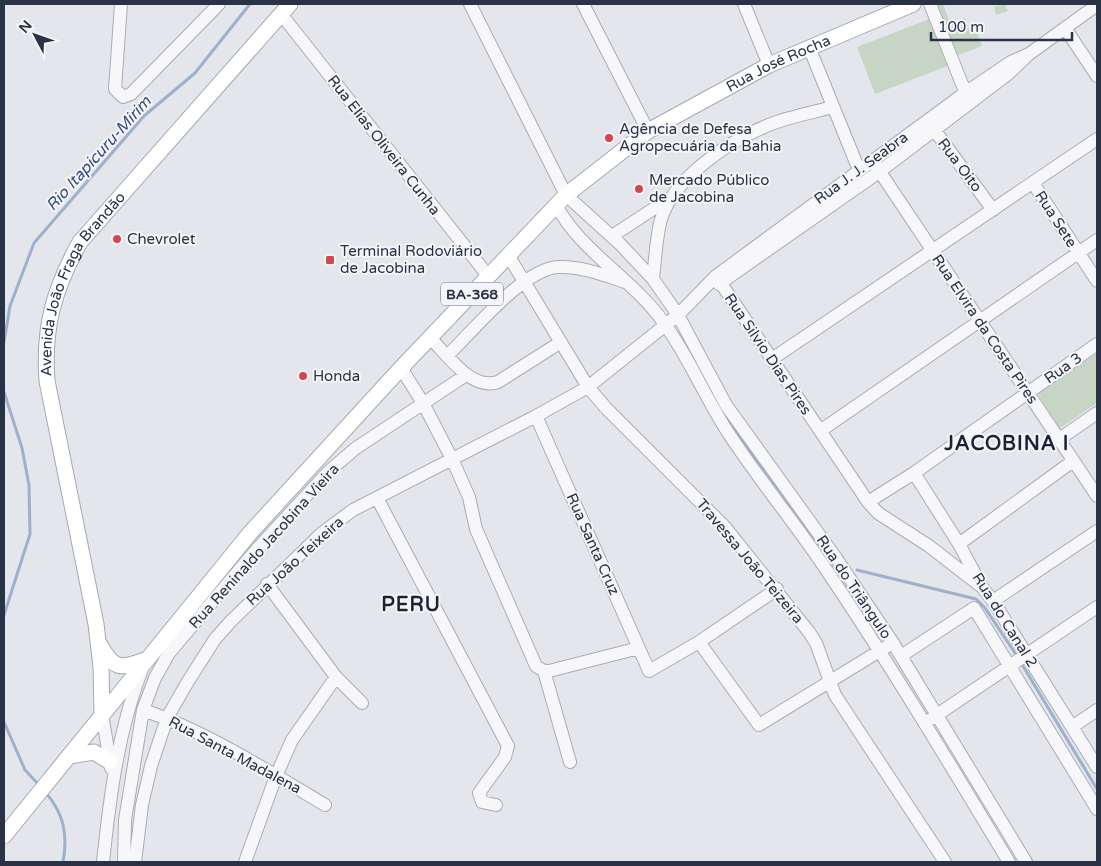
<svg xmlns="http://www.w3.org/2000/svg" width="1101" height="866" viewBox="0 0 1101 866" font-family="'Varela Round',sans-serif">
	<rect width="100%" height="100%" fill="#e4e6ec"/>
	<path fill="#c7d6c4" d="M930 4H943L950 23 965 18 971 34 977 32 982 46 951 58Z
		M1005 4 1008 11 996 15 994 7Z
		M932 18 950 65 875 94 857 47Z
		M1097 353V403L1059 429 1038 394Z"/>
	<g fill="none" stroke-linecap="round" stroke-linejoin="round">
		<path stroke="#9eb0cc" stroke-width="3" d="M4 342 10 306 34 243 144 116 195 73 250 4
			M4 392 22 448 29 485 30 534 4 615
			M728 421 833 563
			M857 570 976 599 985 608 1015 653
			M1023 666 1097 789
			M4 722 25 770 39 785
			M45 792C64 813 68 835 63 862"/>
		<g stroke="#a8acb7" stroke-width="14">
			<path id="minor" d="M121 4 115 89 123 97 131 94 219 4
				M470 4 566 195 620 244 653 279 678 315 726 405 836 558 893 643 1026 862
				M583 4 648 131
				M744 4 769 65
				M930 4 968 99
				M281 14 489 277
				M1065 28 1097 76
				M809 47 859 170
				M930 124 993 210
				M876 166 1097 496
				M1033 183 1097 281
				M556 205C581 252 633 279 664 323 689 357 705 398 729 434 759 480 795 523 825 568 890 664 949 763 1009 862
				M612 236 670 198
				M508 255 588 387 606 408 724 526 809 632 816 643 835 695 945 862
				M716 276 868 502 878 513 929 546 982 587
				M653 279C655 261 656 241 660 223 671 178 733 138 774 123 793 116 814 112 833 107
				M719 284 879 172 1008 74 1029 54 1097 5
				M430 338C448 355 471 391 498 382L561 342
				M448 355C473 331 523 269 558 267 581 266 604 275 625 282
				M772 359 1097 139
				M401 368 423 403 452 459 469 497 476 529 536 666 544 671H549L639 648
				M536 416 649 671 699 642 777 589
				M820 431 1097 240
				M1058 440 1097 413
				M914 473 959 544 982 587 993 601 1097 767
				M377 498 508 746 505 757 479 793 482 802 496 805
				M868 502 914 473 1097 344
				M959 544 1073 461
				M267 584 336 677 362 703
				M993 601 1097 531
				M699 642 759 725 886 647
				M901 656 974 608 1097 809
				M544 671 570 762
				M143 710C203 730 270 772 325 805
				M102 714 111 768
				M931 719 1097 607
				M1072 727 1097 710
				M103 862C110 796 118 731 142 669
				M124 862 125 820 143 710 155 678 169 653 258 548 329 471 356 448 466 375
				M135 862 142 805 151 766 167 718 187 683 215 639 231 621 322 533 353 510 536 416 588 387 678 315 716 276 765 240 965 93 1011 62 1029 54
				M245 862 276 776 292 740 336 677"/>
		</g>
		<g stroke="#a2a9b8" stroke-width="17">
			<g id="major">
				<path d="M100 645C114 670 120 669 145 660"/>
				<path id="s1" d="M102 714 101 667 96 624 47 381C43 327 54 289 80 242L290 4"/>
				<path d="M69 756 94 752 110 762"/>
				<path id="s2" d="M4 836 250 533 401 368 566 195 648 131 769 65 913 4"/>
			</g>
		</g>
		<use href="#minor" stroke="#f7f7fa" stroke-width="12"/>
		<use href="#major" stroke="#fff" stroke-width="15"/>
	</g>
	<g fill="#d3474f" stroke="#f4f5f9" stroke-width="2">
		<circle cx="609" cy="138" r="5"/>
		<circle cx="639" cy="189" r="5"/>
		<circle cx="117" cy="239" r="5"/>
		<rect x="325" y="255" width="10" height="10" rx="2.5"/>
		<circle cx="303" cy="376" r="5"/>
	</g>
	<g text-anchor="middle" stroke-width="4" stroke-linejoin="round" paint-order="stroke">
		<rect fill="#f4f5f9" stroke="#676c7b" stroke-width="1" x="441" y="282.5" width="62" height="23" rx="4"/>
		<g font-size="14" font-weight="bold" fill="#2a3245">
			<text x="472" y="299">BA-368</text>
		</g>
		<g font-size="15" fill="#2a3245" stroke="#f4f5f9">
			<text dy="5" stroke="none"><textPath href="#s2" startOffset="1104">Rua José Rocha</textPath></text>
			<text transform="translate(384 145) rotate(52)" y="5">Rua Elias Oliveira Cunha</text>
			<text transform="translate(960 165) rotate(53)" y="5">Rua Oito</text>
			<text transform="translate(861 168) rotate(-36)" y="5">Rua J. J. Seabra</text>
			<text transform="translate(1056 219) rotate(57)" y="5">Rua Sete</text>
			<text dy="5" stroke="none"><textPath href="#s1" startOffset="445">Avenida João Fraga Brandão</textPath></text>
			<text transform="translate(985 329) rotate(56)" y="5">Rua Elvira da Costa Pires</text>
			<text transform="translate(768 354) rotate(56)" y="5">Rua Silvio Dias Pires</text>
			<text transform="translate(1063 368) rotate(-35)" y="5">Rua 3</text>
			<text transform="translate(593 544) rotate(66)" y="5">Rua Santa Cruz</text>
			<text transform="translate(264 546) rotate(-48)" y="5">Rua Reninaldo Jacobina Vieira</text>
			<text transform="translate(295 561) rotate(-42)" y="5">Rua João Teixeira</text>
			<text transform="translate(750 561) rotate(50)" y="5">Travessa João Teizeira</text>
			<text transform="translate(854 587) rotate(56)" y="5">Rua do Triângulo</text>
			<text transform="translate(1005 620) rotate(58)" y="5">Rua do Canal 2</text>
			<text transform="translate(235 755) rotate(28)" y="5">Rua Santa Madalena</text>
		</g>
		<g font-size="15" fill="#2a3245" stroke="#f4f5f9" text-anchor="start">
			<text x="619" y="134">Agência de Defesa<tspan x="619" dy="17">Agropecuária da Bahia</tspan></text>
			<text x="649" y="185">Mercado Público<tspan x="649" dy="17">de Jacobina</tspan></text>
			<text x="127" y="244">Chevrolet</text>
			<text x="340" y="256">Terminal Rodoviário<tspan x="340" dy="17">de Jacobina</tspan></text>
			<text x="313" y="381">Honda</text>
		</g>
		<g font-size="16" font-style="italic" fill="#334d7b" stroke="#f4f5f9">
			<text transform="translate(98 153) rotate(-48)" y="6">Rio Itapicuru-Mirim</text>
		</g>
		<g font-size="20" font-weight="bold" letter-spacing="1" fill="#1d2336" stroke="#f4f5f9">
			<text x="1007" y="450">JACOBINA I</text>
			<text x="411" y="611">PERU</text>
		</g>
	</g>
	<rect width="1101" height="866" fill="none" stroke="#2a3245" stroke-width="10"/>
	<g transform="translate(35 35) rotate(311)" stroke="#f4f5f9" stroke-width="4" paint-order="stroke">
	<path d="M0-4L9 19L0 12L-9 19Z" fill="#2a3245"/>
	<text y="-8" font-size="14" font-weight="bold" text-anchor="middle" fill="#2a3245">N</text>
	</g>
	<path d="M931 32v8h141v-8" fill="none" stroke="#2a3245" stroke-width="2.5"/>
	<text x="938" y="32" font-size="15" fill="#2a3245" stroke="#f4f5f9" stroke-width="4" paint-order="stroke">100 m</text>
</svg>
